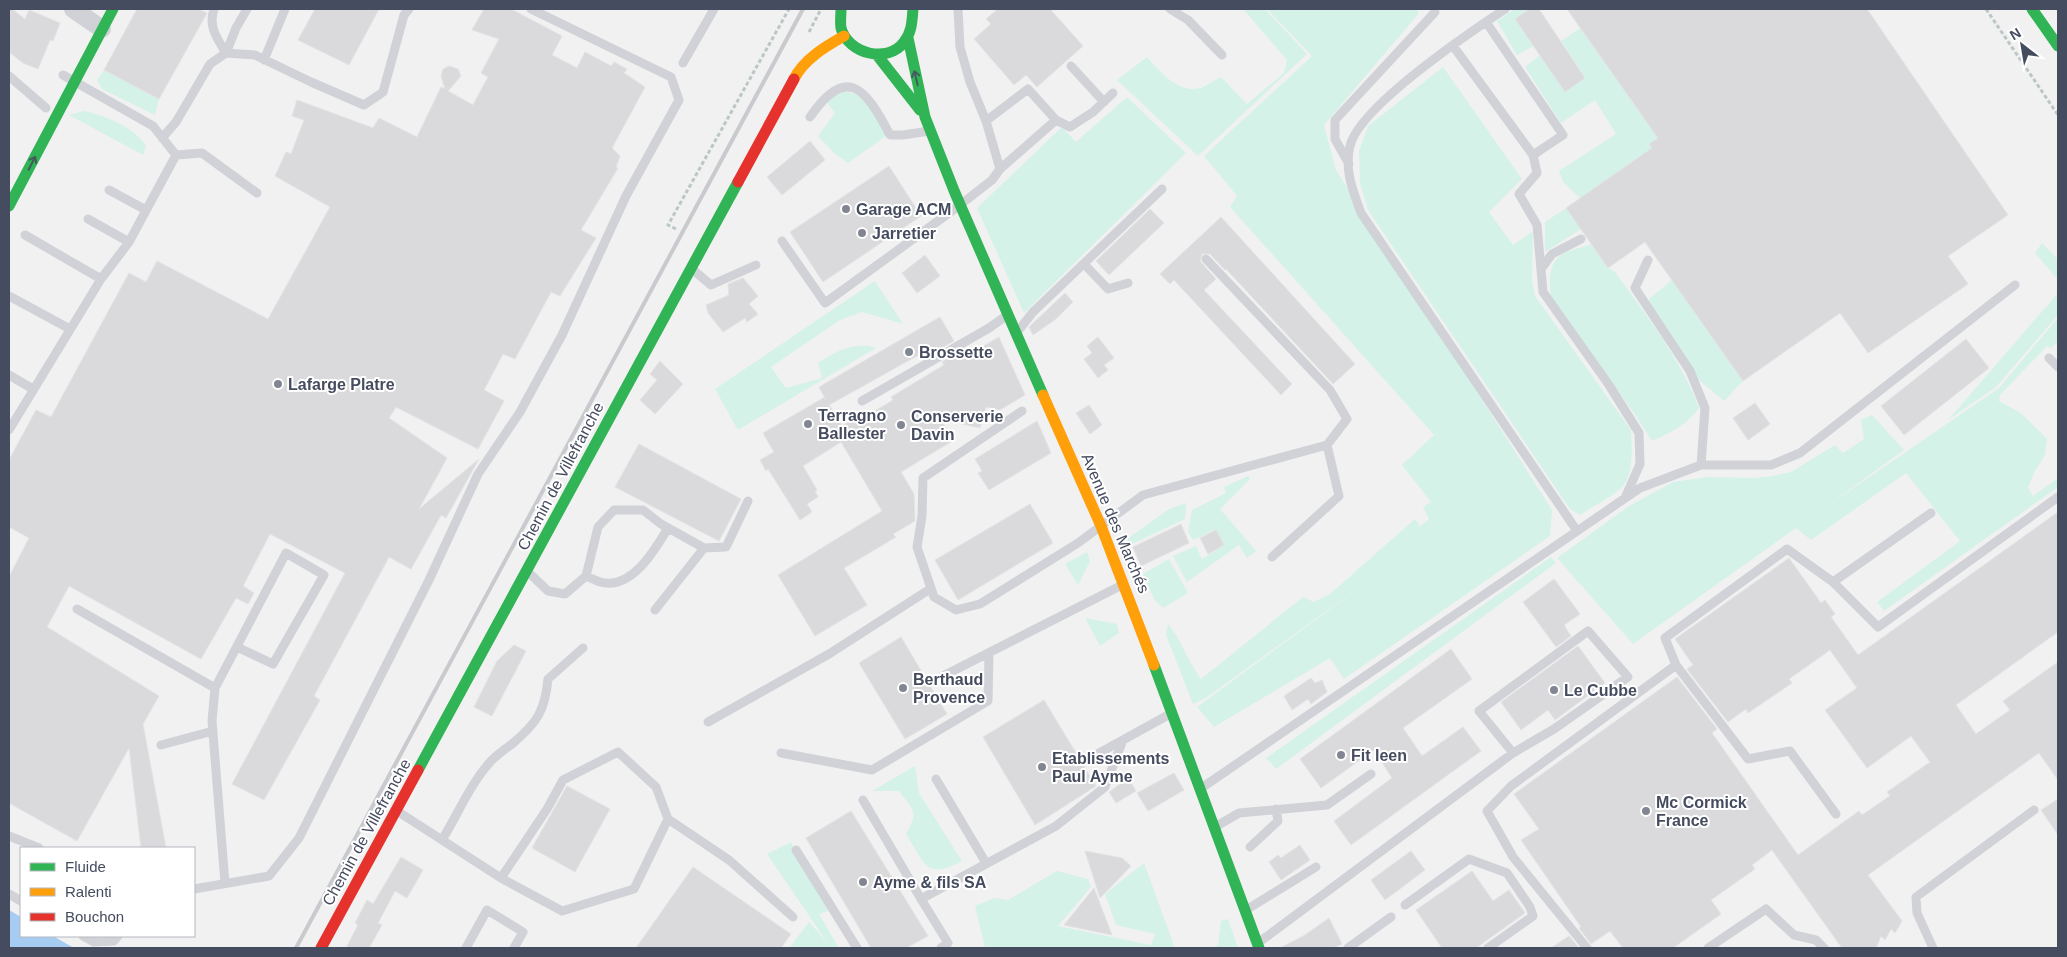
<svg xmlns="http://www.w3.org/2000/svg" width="2067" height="957" viewBox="0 0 2067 957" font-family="Arial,sans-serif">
	<rect width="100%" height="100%" fill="#f2f1f1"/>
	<path fill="#d4f2e8" d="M1243 9H1265L1307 54 1198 156 1117 80 1147 57C1160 72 1180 96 1203 87 1209 84 1215 80 1221 77L1247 104 1284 73 1287 60Z
		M1267 9H1417L1419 13 1324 125 1336 170 1552 510 1550 536 1344 679 1330 658 1214 727 1197 707 1375 576 1206 698 1193 704 1166 635 1168 624C1181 639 1188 662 1201 679L1303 597 1314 602 1330 594 1415 519 1420 526 1429 519 1423 507 1431 502 1402 465 1434 435 1230 207 1237 196 1204 156 1312 56Z
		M1515 9H1529L1515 19 1534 46 1517 55 1497 21Z
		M1580 28 1658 138 1649 144 1652 148 1580 198 1563 182 1559 171 1616 134 1595 100 1561 123 1525 67 1540 55 1565 92 1585 77 1561 41Z
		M1443 67 1522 179 1489 212 1513 245 1533 231 1532 281 1535 296 1631 430C1632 445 1634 475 1622 487 1611 498 1593 506 1580 515L1570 509 1368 210 1360 183 1359 151 1368 126Z
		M104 70 159 99 155 115 102 89 97 80Z
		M840 91C868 92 875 114 886 136L848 163 834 153 818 136 835 113 826 101Z
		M1127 97 1186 153 1024 313 977 208 1062 127 1076 142Z
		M84 111C104 115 136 128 146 146L143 155 69 115Z
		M1566 208 1581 229 1545 252V222Z
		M2042 243 2058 259V280L2035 253Z
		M1591 244 1608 268 1615 272C1646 315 1681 359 1699 408 1687 425 1670 433 1652 441L1636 416 1551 297C1549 281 1547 263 1564 253 1569 250 1585 247 1591 244Z
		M1672 280 1743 381 1724 401 1699 380 1650 304 1649 299Z
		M875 281 903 324 862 312 840 320 771 367 786 388 822 378 818 363C834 352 857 340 876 348L738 430 715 389Z
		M2058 293V315L1996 387 1948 420Z
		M2058 318V341L2051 348 2047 346 2000 395 1999 401 2021 413 2047 439 2045 455 2035 471 2028 488 2033 496 2058 478V487L1884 611 1877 602 1960 541 1906 473 1811 540 1796 528 1633 644 1557 558 1629 506 1673 482 1708 477 1752 478 1772 476 1791 472 1835 445 1843 453 1864 439 1861 420 1872 415 1904 450 1827 506 1999 388Z
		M1248 476 1250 479 1220 509 1256 551 1247 558 1239 545 1187 582 1173 556 1196 546 1202 559 1224 545 1215 530 1193 540 1188 532 1192 510 1226 493 1224 487Z
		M1186 503 1185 519 1130 545 1127 539 1169 509Z
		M1087 552 1090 561 1078 585 1065 564Z
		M1551 557 1556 563 1276 769 1266 758Z
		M1169 559 1188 593 1163 608 1154 599 1143 574Z
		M1085 618 1117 624 1119 633 1100 646Z
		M915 766 919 793 962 861C925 881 925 863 906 834 919 810 914 812 899 791H872Z
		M791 842 828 911 819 914 839 948H789L809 922 827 942 767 854Z
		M1144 863 1175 948H985L975 906 994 898 1008 900 1057 871 1088 879 1091 887 1058 926 1151 945 1155 934 1116 925 1105 894Z
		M1228 919 1238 948H1212L1218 945 1221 921Z"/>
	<path fill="#a6ccf2" d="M9 910 21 917V936H53L74 948H9Z"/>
	<path fill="#dadadd" stroke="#e3e2e4" d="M9 9H12L25 19 29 10 60 23 53 41 50 40 38 69 23 63 9 52Z
		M137 9H198L207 13 159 99 104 70Z
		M315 9H379L349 65 298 40Z
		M484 9H511L562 36 552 55 577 68 585 52 611 66 614 62 627 69 624 73 645 87 612 148 620 156 616 167 618 168 581 230 596 238 560 296 551 292 515 359 503 354 484 390 504 401 478 449 396 407 389 418 447 458 419 509 479 459 446 518 441 515 411 569 389 557 314 696 320 700 264 800 232 784 345 573 270 534 243 586 254 593 248 604 236 598 201 659 69 586 47 627 159 696 143 724 166 848H141L129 748 77 841 9 803V577L29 538 9 527V460L36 410 51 417 129 273 146 282 157 261 268 319 330 207 275 176 286 152 291 154 304 120 292 116 297 100 373 128 379 118 417 137 441 87 445 89 441 76 443 69 449 66 458 69 461 76 448 91 473 105 488 77 481 73 499 39 472 30Z
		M998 9H1050L1083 46 1037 87 1026 75 1014 85 974 39 991 24 986 19Z
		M1529 9H1539L1585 78 1565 92 1515 19Z
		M1567 9H1867L2008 215 1948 256 1968 284 1868 353 1840 313 1743 381 1645 242 1608 268 1566 208 1652 148 1649 144 1658 138Z
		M810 141 825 160 782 195 767 177Z
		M889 166 921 216 823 282 790 232Z
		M1150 209 1164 223 1109 275 1096 261Z
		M1221 217 1355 364 1333 384 1226 269 1225 270 1210 254H1202L1200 261 1216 279 1204 290 1292 384 1281 395 1174 280 1170 284 1160 274Z
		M925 255 940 276 917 293 902 273Z
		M743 278 758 296 749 304 758 314 747 322 745 318 723 332 708 313 706 305 729 295 728 284Z
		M1065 293 1073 302 1056 319 1033 335 1029 327Z
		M940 317 954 341 936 351 933 347 829 405 842 426 867 411 870 414 893 400 891 397 944 365 942 362 960 352 963 358 999 337 1025 395 1000 410 986 407 980 428 940 419 954 440 901 472 914 494 915 521 893 534 896 537 844 568 867 605 815 636 778 575 882 511 841 442 803 466 817 490 815 491 818 497 807 504 812 512 800 520 768 469 766 471 760 460 774 452 763 433 825 397 826 400 819 387Z
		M1098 337 1114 358 1104 365 1108 370 1098 378 1084 359 1092 353 1087 346Z
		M1966 339 1989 368 1904 435 1881 406Z
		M660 361 683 384 655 414 640 400 657 380 650 374Z
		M1755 403 1770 424 1748 440 1733 418Z
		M1089 405 1102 425 1090 434 1076 413Z
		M1037 421 1051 453 989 490 978 473 982 471 975 459Z
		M639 444 741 499 719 541 615 487Z
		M1030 504 1053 543 958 600 935 560Z
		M2058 512V632L1956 705 1976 734 2010 710 2003 701 2058 662V780L2039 753 1868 875 1902 921 1895 933 1891 929 1885 940 1881 936 1876 948H1842L1772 850 1752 865 1755 869 1711 900 1721 914 1673 948H1623L1610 931 1591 944 1579 928 1581 927 1521 840 1539 829 1514 794 1677 677 1717 729 1712 733 1798 855 1859 811 1862 815 1890 796 1887 792 1930 762 1911 736 1867 768 1825 710 1857 688 1830 650 1789 679 1792 683 1748 713 1746 709 1728 722 1687 669 1693 665 1675 639 1789 558 1821 603 1825 600 1835 614 1831 617 1858 655Z
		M1181 524 1189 543 1141 566 1133 547Z
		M1216 530 1224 545 1208 554 1200 538Z
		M1554 579 1580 614 1564 625 1571 636 1556 647 1523 602Z
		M901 637 947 714 905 739 859 663Z
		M514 645 526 651 492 716 474 707 497 661Z
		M1578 646 1605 683 1555 720 1548 710 1521 730 1501 702Z
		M1451 649 1472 679 1403 728 1422 756 1463 727 1481 751 1351 845 1334 821 1392 778 1374 750 1321 788 1300 759Z
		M1311 678 1315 683 1322 680 1327 692 1311 704 1308 699 1292 710 1284 696Z
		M1044 700 1096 786 1035 825 983 737Z
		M1174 773 1184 790 1148 811 1137 793Z
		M1128 778 1136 791 1116 803 1109 792Z
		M567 786 610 809 575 872 532 848Z
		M2058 799V835L2041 810Z
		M851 811 928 936 906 948H871L806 838Z
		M1300 845 1310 860 1281 880 1269 862 1278 855 1281 858Z
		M1085 851 1122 858 1131 866 1100 898Z
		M1411 851 1425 870 1385 900 1371 880Z
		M401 857 423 870 407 898 395 891 378 923 382 925 369 948H346L358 925 355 923 367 900 373 904Z
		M693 867 791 934 781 948H636Z
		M1472 871 1493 901 1509 890 1525 913 1476 948H1442L1416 910Z
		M1094 888 1112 935 1064 925Z
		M1329 918 1342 944 1333 948H1280L1305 935Z
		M1569 936 1579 948H1551Z"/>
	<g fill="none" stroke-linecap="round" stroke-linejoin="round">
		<path stroke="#bbc7c7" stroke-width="3" stroke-dasharray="4 2.5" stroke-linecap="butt" d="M1986 9 2058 115
			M809 32 820 11
			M676 229 668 225 789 9"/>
		<path stroke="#d1d2d7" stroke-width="9" d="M214 9C208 27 217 38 226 53
			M958 9 960 47 970 82 986 121
			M1170 9 1188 20 1222 55
			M1505 9C1469 33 1359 107 1350 146 1344 170 1353 191 1361 213L1577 531
			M1453 46 1533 155 1563 135 1486 22
			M226 53 236 28 247 9
			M264 60 285 9
			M683 63 714 9
			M1071 66 1104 102
			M63 75 153 126 176 155 202 153 257 193
			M9 76 46 108
			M810 117C847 63 866 89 890 135H903L929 131
			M1056 120 1070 127 1093 112 1113 93
			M162 138 176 122 210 64 226 53 255 55 311 82 364 105 383 92 404 15 409 9
			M1533 155 1537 173 1519 194 1537 225 1543 292 1609 385 1639 433 1640 464 1625 498
			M1349 164 1335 139V120L1435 12
			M109 190 146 210
			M88 219 129 242
			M25 235 101 279
			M782 241 825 303 960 205 992 180 1000 169 1056 120 1028 89 986 121 1000 169
			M1648 260 1635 288 1690 371 1705 408 1701 465
			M1084 264 1108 289 1128 283
			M692 269 711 285 756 265
			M1541 269 1552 254 1581 239
			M9 296 70 329
			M1018 331 1033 312 1162 189
			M2049 358 2058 367
			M9 375 33 389
			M862 401 989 328 1006 316
			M1022 411 923 478 922 516 917 547 934 597 956 610 980 604 1078 543 1143 495 1327 445 1347 419 1330 390 1206 259
			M9 430 101 279 129 242 176 155
			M1272 557 1339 496 1327 445
			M527 571 548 591 565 594 586 576 598 527 614 510H643L661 524 704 548 726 547 748 501
			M586 576C590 578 595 580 600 582 631 591 655 550 668 528
			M1833 582 1878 627 2058 497
			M77 609 215 688
			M655 610 704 548
			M1676 665 1748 759 1790 751 1836 814
			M943 676 1122 585
			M708 722 829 654 930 589
			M161 745 213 731
			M781 753 872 770 988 701 989 653
			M1092 757 1170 714
			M936 779 986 863
			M1200 789 1640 488 1701 465H1771L1800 453 2015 285
			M863 800 921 899
			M397 811 501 878 562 911 634 889 668 819 656 787 618 752 563 780 547 809 501 878
			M668 819 729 860 793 917
			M1215 827 1239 813 1327 805 1371 774
			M9 836 39 848
			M442 840C458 814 470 784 491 761 497 755 505 749 512 744 537 723 545 711 548 679L583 648
			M1250 847 1278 821 1276 809
			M796 850 857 948
			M225 883 212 721 215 688 286 553 324 575 273 664 237 647
			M194 889 269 876 299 838 429 580 478 474 520 412 562 335 626 196 679 100 671 77 531 9
			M9 894 21 901
			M1405 905 1469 859 1507 873 1530 907 1533 916 1488 948
			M1246 910 1316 867
			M83 936 94 942 114 941 118 936
			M1258 943 1513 753 1554 729 1628 677 1588 631 1479 711 1513 753
			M466 948 487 910 523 932 514 948
			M941 948 948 943 921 899 1056 826 1105 787 1123 740
			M1348 948 1391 917
			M1587 948 1513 857 1487 811 1511 786 1676 665 1665 638 1787 549 1833 582 1931 513
			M1708 948 1766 909 1794 935 1816 940 1824 948
			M1933 948 1917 913 1916 897 2034 810"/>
		<path stroke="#d1d2d7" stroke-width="18" d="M73 9 102 29"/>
		<path stroke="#30b455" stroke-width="11" d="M841 9C841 15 840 23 841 28 848 54 888 64 904 42 912 32 912 21 913 9
			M2032 9 2058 46
			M908 38 925 117 955 193 1043 395
			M877 55 920 110
			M9 206 113 9
			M1154 665 1259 948
			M418 770 738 182"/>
		<path stroke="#ff9f0a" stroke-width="11" d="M794 79C804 59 825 47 844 36
			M1043 395 1101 526 1154 665"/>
		<path stroke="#e5322d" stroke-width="11" d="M738 182 794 79
			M321 948 418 770"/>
		<path stroke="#c9cacd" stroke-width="4" d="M296 948 803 9"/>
	</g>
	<defs><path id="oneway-shaft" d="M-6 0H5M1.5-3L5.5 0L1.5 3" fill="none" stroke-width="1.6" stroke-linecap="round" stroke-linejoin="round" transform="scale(1.25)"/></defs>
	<g stroke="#435c5e">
		<use href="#oneway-shaft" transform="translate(916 78) rotate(-103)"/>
		<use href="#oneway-shaft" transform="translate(32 163) rotate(-63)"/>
	</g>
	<g fill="#828692" stroke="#fff" stroke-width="2">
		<circle cx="846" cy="209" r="5"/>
		<circle cx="862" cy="233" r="5"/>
		<circle cx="909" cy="352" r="5"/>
		<circle cx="278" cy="384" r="5"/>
		<circle cx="808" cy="424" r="5"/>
		<circle cx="901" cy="425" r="5"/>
		<circle cx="903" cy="688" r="5"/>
		<circle cx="1554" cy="690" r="5"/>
		<circle cx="1341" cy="755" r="5"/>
		<circle cx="1042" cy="767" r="5"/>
		<circle cx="1646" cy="811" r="5"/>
		<circle cx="863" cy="882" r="5"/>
	</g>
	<g text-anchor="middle" stroke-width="4" stroke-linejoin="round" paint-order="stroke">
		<g font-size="16" font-weight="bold" fill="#464c5f" stroke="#fff" text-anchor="start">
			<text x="856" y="215">Garage ACM</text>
			<text x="872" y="239">Jarretier</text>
			<text x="919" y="358">Brossette</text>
			<text x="288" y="390">Lafarge Platre</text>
			<text x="818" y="421">Terragno<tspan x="818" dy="18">Ballester</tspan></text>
			<text x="911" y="422">Conserverie<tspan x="911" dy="18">Davin</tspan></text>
			<text x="913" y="685">Berthaud<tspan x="913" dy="18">Provence</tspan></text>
			<text x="1564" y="696">Le Cubbe</text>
			<text x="1351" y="761">Fit leen</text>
			<text x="1052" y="764">Etablissements<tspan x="1052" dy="18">Paul Ayme</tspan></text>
			<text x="1656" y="808">Mc Cormick<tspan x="1656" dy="18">France</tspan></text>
			<text x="873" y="888">Ayme &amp; fils SA</text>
		</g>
		<g font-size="16" fill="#464c5f" stroke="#fff">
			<text transform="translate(560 476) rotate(-62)" y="6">Chemin de Villefranche</text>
			<text transform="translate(1116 523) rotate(67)" y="6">Avenue des Marchés</text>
			<text transform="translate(366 832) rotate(-61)" y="6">Chemin de Villefranche</text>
		</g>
	</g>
	<rect width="2067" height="957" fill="none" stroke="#464c5f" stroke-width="20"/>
	<rect x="20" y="847" width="175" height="90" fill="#ffffff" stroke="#b5b7bf"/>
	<rect x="30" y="863" width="25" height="8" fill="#30b455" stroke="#b5b7bf"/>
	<text x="65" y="872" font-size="15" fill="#464c5f">Fluide</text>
	<rect x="30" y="888" width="25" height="8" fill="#ff9f0a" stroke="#b5b7bf"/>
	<text x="65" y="897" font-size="15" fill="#464c5f">Ralenti</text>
	<rect x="30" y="913" width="25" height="8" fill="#e5322d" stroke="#b5b7bf"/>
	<text x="65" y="922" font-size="15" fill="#464c5f">Bouchon</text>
	<g transform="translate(2022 45) rotate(329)" stroke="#ffffff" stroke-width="4" paint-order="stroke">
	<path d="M0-4L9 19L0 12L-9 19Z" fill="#464c5f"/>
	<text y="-8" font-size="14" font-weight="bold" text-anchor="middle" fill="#464c5f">N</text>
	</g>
</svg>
